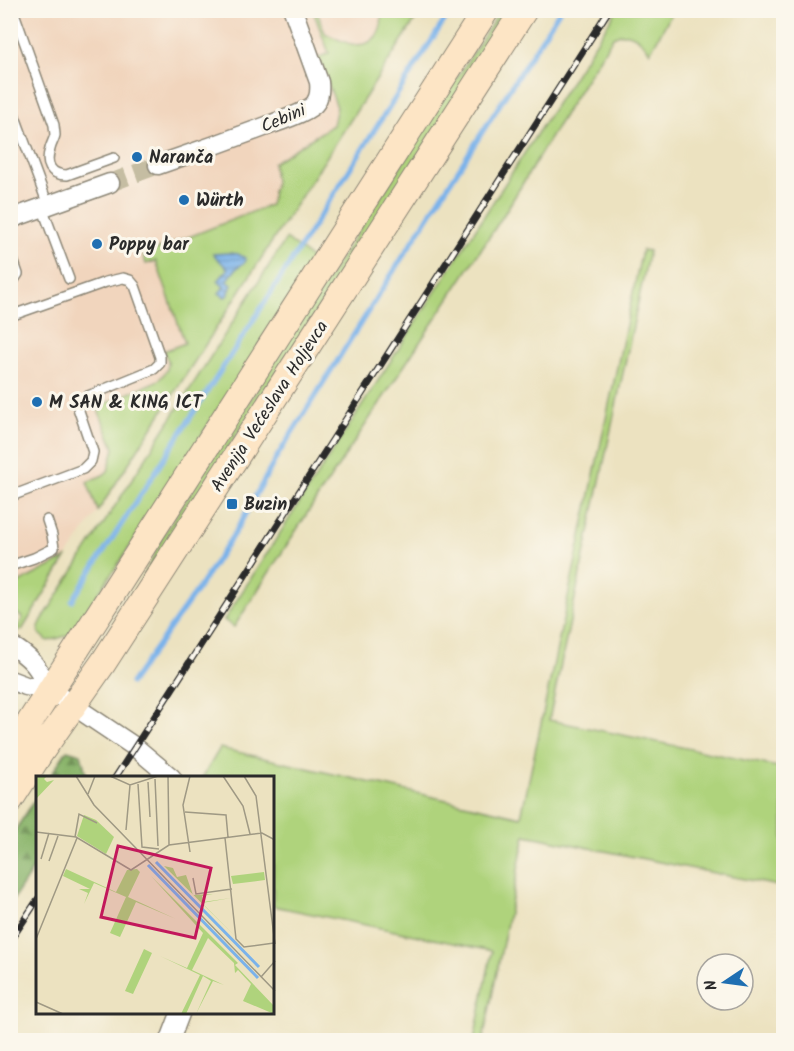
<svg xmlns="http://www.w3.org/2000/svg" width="794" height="1051" viewBox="0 0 794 1051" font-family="Kalam,sans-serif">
	<defs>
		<pattern id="forest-firs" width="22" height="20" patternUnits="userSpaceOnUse" patternTransform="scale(1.5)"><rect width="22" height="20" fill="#8bb56c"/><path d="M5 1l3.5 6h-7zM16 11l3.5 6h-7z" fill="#729359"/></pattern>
		<pattern id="water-rules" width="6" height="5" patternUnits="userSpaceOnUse" patternTransform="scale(1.5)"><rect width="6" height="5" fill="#7ab2ea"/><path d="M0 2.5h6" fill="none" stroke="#6491be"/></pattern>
	</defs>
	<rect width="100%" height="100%" fill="#fbf7ec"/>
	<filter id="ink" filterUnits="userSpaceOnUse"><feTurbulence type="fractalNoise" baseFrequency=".0167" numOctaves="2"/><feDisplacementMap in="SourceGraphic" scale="12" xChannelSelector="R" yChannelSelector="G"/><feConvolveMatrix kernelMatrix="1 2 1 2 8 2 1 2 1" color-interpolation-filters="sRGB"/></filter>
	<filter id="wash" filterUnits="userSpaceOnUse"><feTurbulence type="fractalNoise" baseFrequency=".008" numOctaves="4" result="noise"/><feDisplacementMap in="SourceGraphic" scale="24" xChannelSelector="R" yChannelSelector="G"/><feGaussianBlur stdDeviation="1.35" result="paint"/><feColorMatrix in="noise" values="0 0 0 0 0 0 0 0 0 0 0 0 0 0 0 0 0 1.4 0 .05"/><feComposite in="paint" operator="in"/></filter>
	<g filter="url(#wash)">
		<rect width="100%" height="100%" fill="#ece2c0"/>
		<path fill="#f1d5bd" d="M11 11H421L296 203 155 260 186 343 168 361 167 370 159 380 98 407 114 448 108 471 103 475 87 482 98 511 66 558 11 587Z"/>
		<path fill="#afd37c" stroke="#6d7f54" stroke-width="1.5" d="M313 11H317L325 33C341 41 363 54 377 35 382 27 382 22 381 13L386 11H400L402 13 404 11H421L98 511 87 482 103 475 108 471 114 448 97 407 159 380 167 370 168 361 164 351 185 343 156 261 146 264 143 255 270 205 275 182 273 163 333 125 337 107 318 58 329 53Z
			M500 11H512L142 580 164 534Z
			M616 11H673L650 52C641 39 629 28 613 37L578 92 503 216 310 509 234 627 224 620Z
			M286 239 314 260 133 542 70 635 48 641 39 633V627L42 620Z
			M642 250 649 251 549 720 783 768V887L525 835 483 1040H474L492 951 273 906V778H202L220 748 521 817Z
			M66 558 22 630 15 631 23 618 12 610 11 612V587Z"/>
		<path fill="url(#forest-firs)" stroke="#5b704c" stroke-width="1.5" d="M67 750 81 754 87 778H49Z
			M37 796V863L11 903V837Z"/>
		<path fill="url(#water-rules)" stroke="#526e8a" stroke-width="1.5" d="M229 253 238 254 245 258 246 261 236 269 227 281 232 285 228 295 225 297 219 293 224 287 218 281 228 269 213 254Z"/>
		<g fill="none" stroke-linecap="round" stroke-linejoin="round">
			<path stroke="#7ab2ea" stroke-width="5" d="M72 601 269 296 451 10
				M131 683 200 586 237 529 278 455 388 280 560 10"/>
		</g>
	</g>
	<g filter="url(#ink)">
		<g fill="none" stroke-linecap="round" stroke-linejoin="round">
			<path stroke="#c5bda2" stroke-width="18" stroke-dasharray="18 9" stroke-linecap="butt" d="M110 183 158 165"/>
			<g stroke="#8c8676" stroke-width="12">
				<path id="service" d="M13 10 54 125C54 126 55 134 55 135 54 140 51 144 50 149 45 164 50 175 67 175L114 158
					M10 103 48 205
					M42 207 69 279
					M10 251 18 274 10 286
					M10 316 106 282 123 278 130 280 135 286 160 357V363L154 369 88 396 79 403 78 408 93 452 91 461 83 469 14 495
					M10 566 34 558 54 548 52 535 47 520"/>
			</g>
			<g stroke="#8c8676" stroke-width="21">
				<path id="minor" d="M158 165C196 152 235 138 272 124 285 119 300 115 311 107 320 101 320 91 319 82L293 10
					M10 219 110 183
					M10 645C33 658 38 668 50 690
					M10 680 26 686 50 690 135 747 172 778
					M170 1040 180 1014"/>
			</g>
			<g stroke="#8c8676" stroke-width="28">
				<path id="secondary" d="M10 753 486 10
					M10 800 40 753 103 663 524 10"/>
			</g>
			<use href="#service" stroke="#fff" stroke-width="9"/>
			<use href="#minor" stroke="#fff" stroke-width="18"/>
			<use href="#secondary" stroke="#fde5c5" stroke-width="26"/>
			<g stroke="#2b2b2b" stroke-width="7">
				<path id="rail" d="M115 778 609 10
					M10 941 38 899"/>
			</g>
			<use href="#rail" stroke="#fbf7ec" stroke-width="4.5" stroke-dasharray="14" stroke-linecap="butt"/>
		</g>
	</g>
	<g fill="#1f6fb2" stroke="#fbf7ec" stroke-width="2">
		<circle cx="137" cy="157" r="6"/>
		<circle cx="184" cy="200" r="6"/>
		<circle cx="97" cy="244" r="6"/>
		<circle cx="37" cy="402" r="6"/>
		<rect x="226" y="498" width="12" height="12" rx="3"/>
	</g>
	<g text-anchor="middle" stroke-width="6" stroke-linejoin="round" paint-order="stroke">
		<g font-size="18" fill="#2b2b2b" stroke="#fbf7ec">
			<text transform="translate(283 118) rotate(-23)" y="6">Cebini</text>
			<text transform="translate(269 406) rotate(-57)" y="6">Avenija Većeslava Holjevca</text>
		</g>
		<g font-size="18" font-weight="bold" fill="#2b2b2b" stroke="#fbf7ec" text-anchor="start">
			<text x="149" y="163">Naranča</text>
			<text x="196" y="206">Würth</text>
			<text x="109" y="250">Poppy bar</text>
			<text x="49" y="408">M SAN &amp; KING ICT</text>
			<text x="244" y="510">Buzin</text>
		</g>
	</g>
	<g transform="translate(36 776)">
		<rect width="238" height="238" fill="#ece2c0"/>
		<path d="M0 0H11L8 3 11 6 18 4 0 23ZM128 90 137 92 141 101 150 99 157 119 177 118 166 120 167 126 195 122 166 127 199 160ZM30 93 80 116 91 94 101 93 104 96 92 121 140 143 100 126 84 161 74 157 90 121 58 107 48 128 52 117 43 113H54L27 100ZM228 96 229 104 197 108 195 100ZM115 100 202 187 199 189 238 230V238L207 225 215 208 202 194 199 197 198 187 172 162 156 194 188 209 177 205 160 238 175 205 167 200 150 238H145L164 199 124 180 151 192 167 157ZM108 173 116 177 97 218 89 215Z" fill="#afd37c"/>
		<path d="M48 39 60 44 78 61 70 78 41 60Z" fill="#afd37c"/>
		<path fill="none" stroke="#7ab2ea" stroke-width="3" d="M120 86 223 191M112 89 222 202"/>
		<path fill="none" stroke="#9f9984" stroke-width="1.5" d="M40 0 58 29 239 215M74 0 94 9 122 0M132 0 133 69M154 0 147 29 154 76M187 0 207 30 214 58M208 0 220 20 239 168M119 3 122 70M112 6 114 41M102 8 106 71 123 73M52 18 59 0M149 36 190 39 192 61M90 54 94 9M0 56 40 61 95 94 133 69 226 57 239 64M39 61 43 38 61 47M189 62 200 163 208 171 238 167M5 83 13 57M13 85 22 60M157 102 160 118 196 113M0 163 41 62M225 201 239 185M0 226 27 238"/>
		<path fill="#c2185b" fill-opacity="0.15" stroke="#c2185b" stroke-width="3" d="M82 70 175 92 159 162 65 141Z"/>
		<rect width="238" height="238" fill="none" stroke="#2b2b2b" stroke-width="3"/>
	</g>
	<rect width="794" height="1051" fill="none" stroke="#fbf7ec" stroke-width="36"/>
	<g transform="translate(725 982) rotate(257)"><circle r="28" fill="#fbf7ec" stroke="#a8a59f" stroke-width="1.5"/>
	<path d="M0-4.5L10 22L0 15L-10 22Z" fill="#1f6fb2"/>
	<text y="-9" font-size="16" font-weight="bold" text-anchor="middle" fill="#2b2b2b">N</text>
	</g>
</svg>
